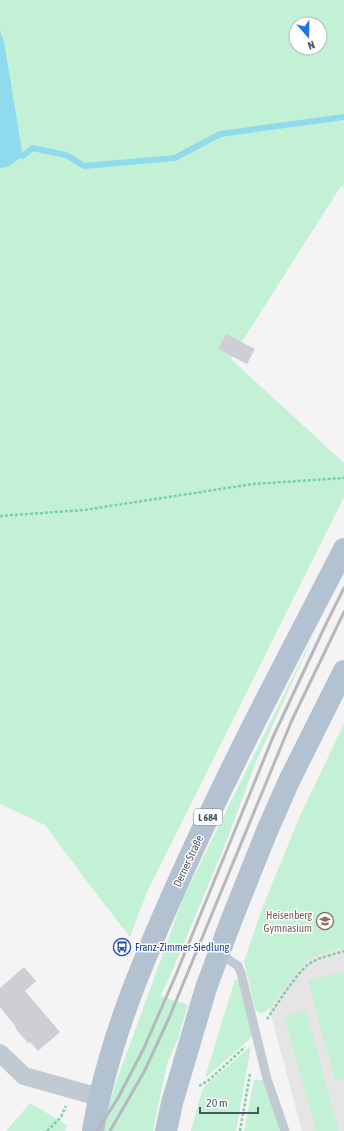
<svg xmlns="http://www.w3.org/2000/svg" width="344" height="1131" viewBox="0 0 344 1131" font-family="'Asap Condensed',sans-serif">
	<rect width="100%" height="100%" fill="#f5f3f3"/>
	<path fill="#e6e4e5" d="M344 845V1131H302L266 996Z"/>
	<path fill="#c3f1d5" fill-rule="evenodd" d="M0 0H344V188L341 186 231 359 344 463V497L146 894 130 937 85 879 45 825 0 804V168L8 167 23 156 4 41 0 31ZM296 24H320V48H296Z
		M316 630 256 762 225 845 171 974 160 996 188 1005 178 1038 167 1064 153 1131H102L115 1085 184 896Z
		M344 724V947L311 957 301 965 266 1012 259 1013 255 1009 244 961 262 909 299 818Z
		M344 972V1079L335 1081 308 981Z
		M235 979 239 981 241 987 252 1035 248 1041 205 1078Z
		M306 1010 339 1131H316L284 1016Z
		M251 1046 236 1131H191L202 1091 206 1085Z
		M254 1080H263L282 1131H244Z
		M30 1103 67 1125 65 1131H6Z"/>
	<path fill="#90daee" d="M0 31 4 41 23 156 8 167 0 168Z"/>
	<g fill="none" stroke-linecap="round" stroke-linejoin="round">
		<path stroke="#90daee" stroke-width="6" d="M23 156 32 148 66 155 84 166 175 158 220 134 344 117"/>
	</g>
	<path fill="#cdcfd5" d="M226 334 255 349 247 364 218 349Z
		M24 967 36 981 25 991 60 1032 38 1051 30 1042 28 1043 15 1028 16 1027 0 1007V988Z"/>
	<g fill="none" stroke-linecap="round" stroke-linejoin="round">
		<path stroke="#7ad0a6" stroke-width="2.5" stroke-dasharray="3 2" stroke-linecap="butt" d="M0 516 84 510 253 484 344 478
			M267 1019C277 1005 296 973 309 964 319 957 332 955 344 951
			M199 1086 209 1080 245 1047
			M47 1131 61 1117 66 1106
			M240 1131 250 1074"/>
		<path stroke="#c1cad2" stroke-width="9" d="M219 953 238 966 241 973 267 1079 285 1131"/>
		<path stroke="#c1cad2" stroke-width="18" d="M0 1053 24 1076 99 1097"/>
		<path stroke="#b3c2d1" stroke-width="22" d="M93 1131C107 1046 141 965 176 887 227 772 286 661 344 549
			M166 1131 172 1103 206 988 231 921 267 831 289 781 344 671"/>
		<path stroke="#b5b8bd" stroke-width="3" d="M97 1131 118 1098 144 1048 175 977 273 737 325 626 344 588
			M110 1131 144 1072 169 1018 292 720 344 612"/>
	</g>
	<defs>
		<g id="school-ring" transform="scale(0.9)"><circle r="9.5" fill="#fff" stroke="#8d6e63" stroke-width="1.5"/><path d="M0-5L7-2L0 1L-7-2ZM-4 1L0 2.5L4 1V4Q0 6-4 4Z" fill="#8d6e63"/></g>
		<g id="bus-ring" transform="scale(0.9)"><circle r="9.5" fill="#fff" stroke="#1a4fb4" stroke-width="1.5"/><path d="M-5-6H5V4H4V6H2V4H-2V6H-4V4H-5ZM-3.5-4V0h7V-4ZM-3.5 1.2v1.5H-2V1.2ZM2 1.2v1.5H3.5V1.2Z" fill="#1a4fb4"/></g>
	</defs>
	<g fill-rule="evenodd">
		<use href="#school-ring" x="325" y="921"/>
		<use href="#bus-ring" x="122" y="947"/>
	</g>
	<g text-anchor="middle" stroke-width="3" stroke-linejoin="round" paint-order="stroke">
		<rect fill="#fff" stroke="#808990" stroke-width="1" x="194" y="809" width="28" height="16" rx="3"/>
		<g font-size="10" font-weight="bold" fill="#4a5661">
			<text x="208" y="821">L 684</text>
		</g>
		<g font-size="11" fill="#4a5661" stroke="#fff">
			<text transform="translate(188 861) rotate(-65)" y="4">Derner Straße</text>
		</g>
		<g font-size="11" fill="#785e54" stroke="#fff" text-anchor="end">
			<text x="312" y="919">Heisenberg<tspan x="312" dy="13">Gymnasium</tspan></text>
		</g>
		<g font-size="11" fill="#164399" stroke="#fff" text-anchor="start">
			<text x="135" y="951">Franz-Zimmer-Siedlung</text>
		</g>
	</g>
	<g transform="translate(308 36) rotate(160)"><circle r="19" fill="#ffffff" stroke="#b7bbc0"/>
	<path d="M0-3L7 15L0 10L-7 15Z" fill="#1a73e8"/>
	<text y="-6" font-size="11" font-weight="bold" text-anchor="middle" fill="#4a5661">N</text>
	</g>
	<path d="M200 1107v6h58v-6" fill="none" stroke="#4a5661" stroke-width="2"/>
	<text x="206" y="1107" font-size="12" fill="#4a5661" stroke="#ffffff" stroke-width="3" paint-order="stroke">20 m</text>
</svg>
